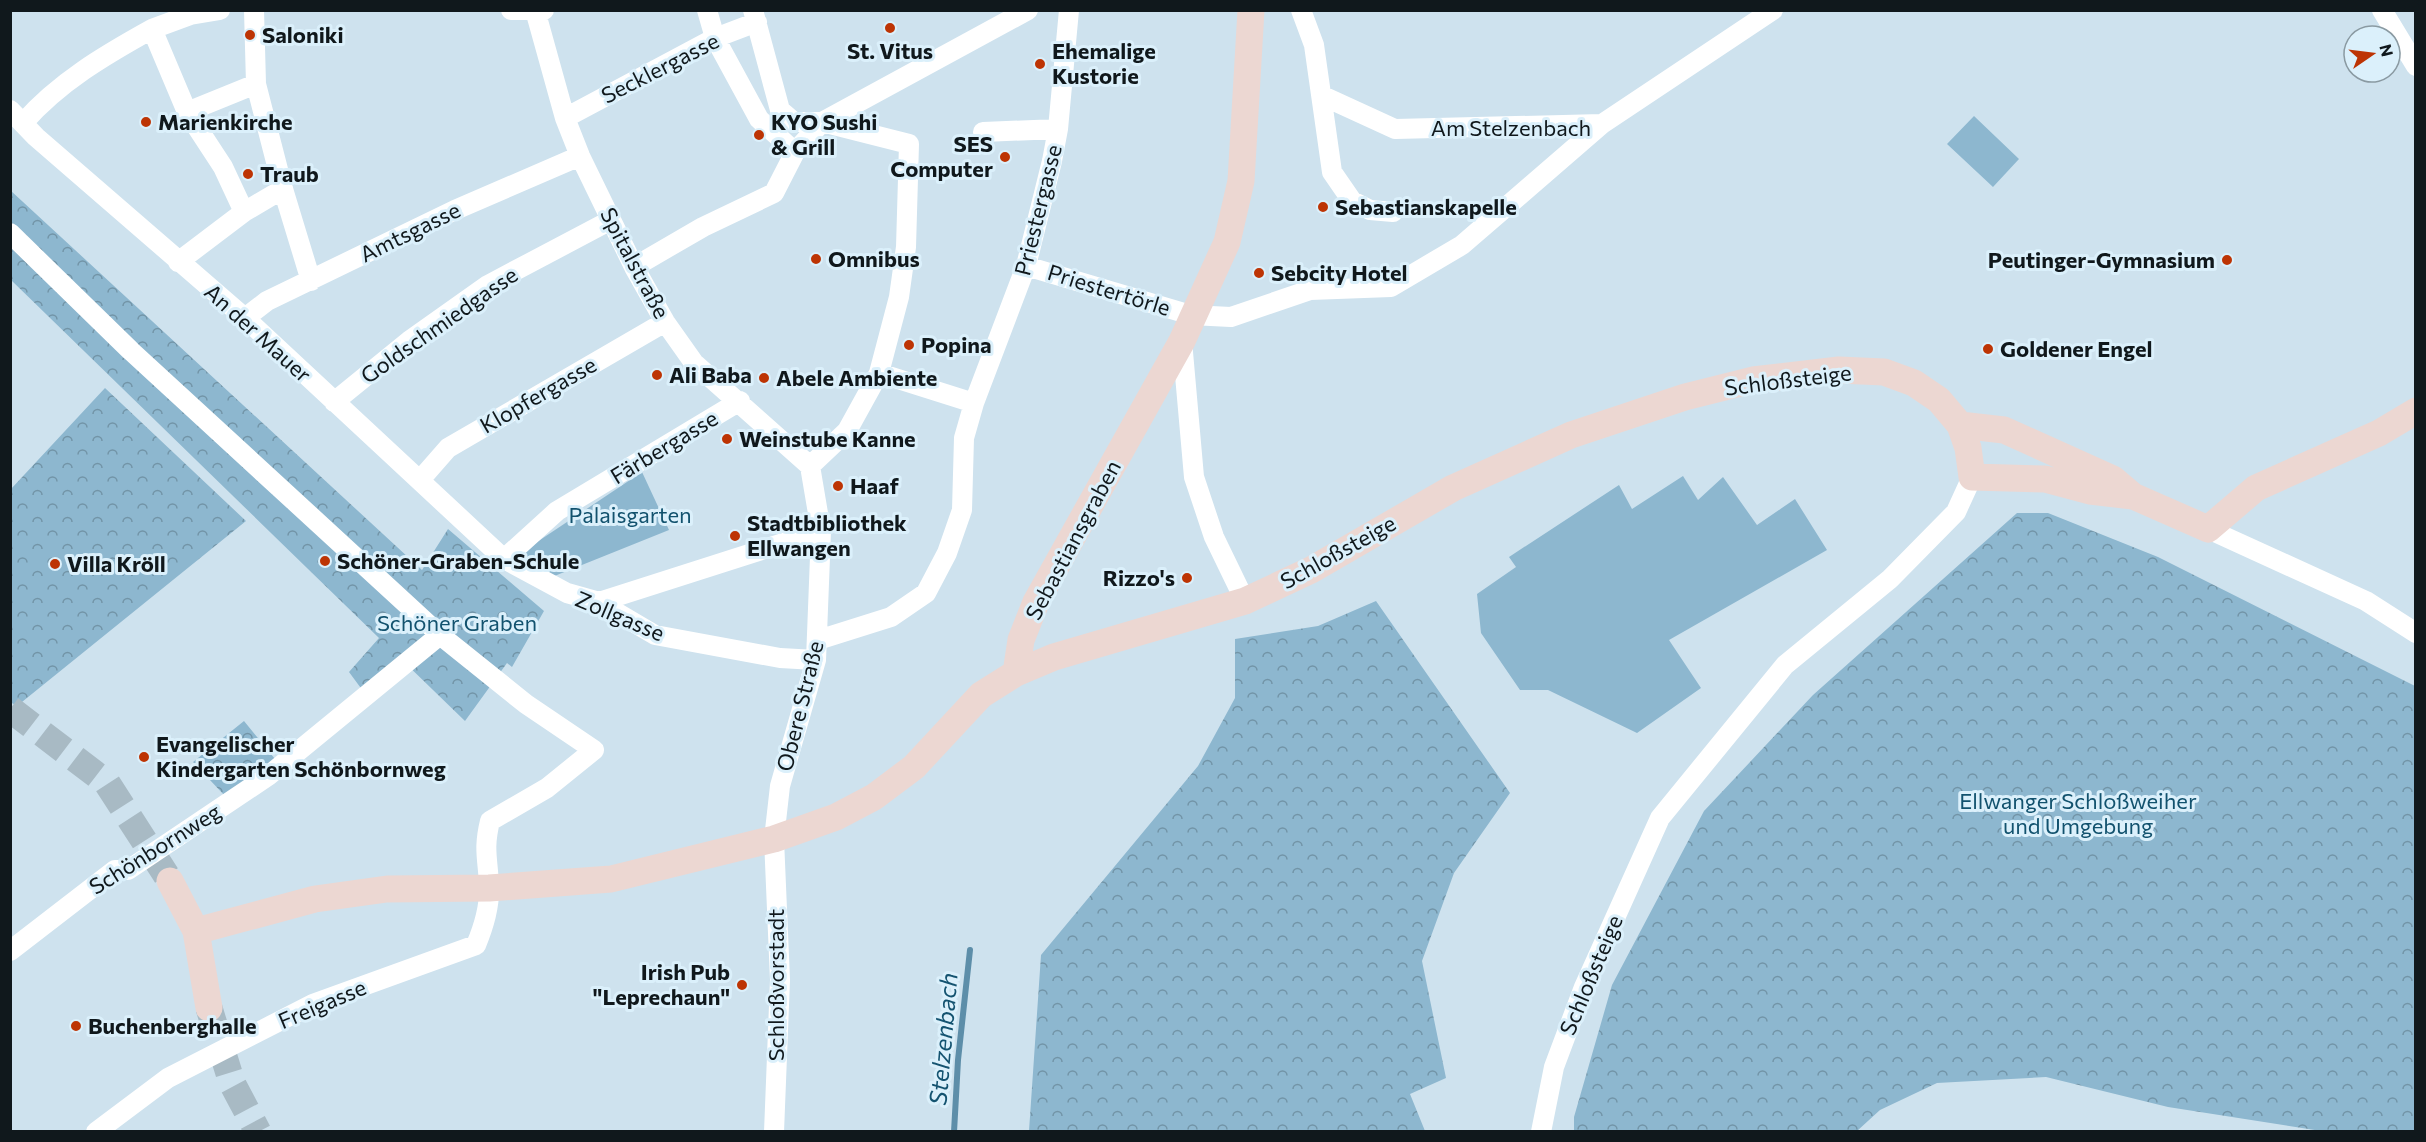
<svg xmlns="http://www.w3.org/2000/svg" width="2426" height="1142" viewBox="0 0 2426 1142" font-family="Commissioner,sans-serif">
	<defs>
		<pattern id="park-crowns" width="20" height="18" patternUnits="userSpaceOnUse" patternTransform="scale(1.5)"><rect width="20" height="18" fill="#8db7cf"/><path d="M2 6a3 3 0 1 1 6 0M12 15a3 3 0 1 1 6 0" fill="none" stroke="#7294a7"/></pattern>
	</defs>
	<rect width="100%" height="100%" fill="#cee2ee"/>
	<path fill="#8db7cf" d="M1974 116 2019 159 1993 187 1947 144Z
		M642 472 669 530 552 577 513 558Z
		M1683 476 1698 500 1723 477 1757 525 1795 499 1827 550 1669 640 1701 688 1637 733 1548 690H1520L1481 633 1477 594 1516 567 1509 557 1619 485 1632 509Z"/>
	<path fill="url(#park-crowns)" d="M10 190 422 570 448 529 544 611 512 667 507 663 465 721 400 658 363 691 349 672 379 638 11 280Z
		M105 388 246 521 17 706 10 702 11 489Z
		M2017 513H2048L2158 557 2415 686V1131H2321L2168 1107 2046 1077 1937 1083 1880 1110 1857 1131H1574V1117L1612 985 1704 811 1813 695Z
		M1376 601 1510 793 1454 873 1422 961 1446 1078 1410 1094 1425 1131H1029L1041 955 1198 766 1235 698V639L1318 626Z
		M244 721 275 759 225 796 193 762Z"/>
	<g fill="none" stroke-linecap="round" stroke-linejoin="round">
		<path stroke="#5d8ea9" stroke-width="6" d="M954 1132 958 1060 970 950"/>
		<path stroke="#a8bac4" stroke-width="27" stroke-dasharray="27 14" stroke-linecap="butt" d="M10 709 107 783 170 881
			M209 1008 232 1083 258 1132"/>
		<path stroke="#fff" stroke-width="20" d="M220 10 190 15 152 29 187 112 223 167 244 212
			M254 10 256 84 283 189 311 281
			M511 10H544
			M535 10 565 118 580 156 634 267 665 322 694 363 810 466
			M707 10 715 38 759 119 795 152
			M753 10 780 110 794 122H822L909 144 906 247 899 297 879 373 847 431 810 466
			M1301 10 1314 45 1332 172 1352 201 1370 210 1393 212
			M2382 10 2416 66
			M1323 96 1395 129 1602 124
			M10 110 36 137 245 318 504 559 567 593 599 602 655 635 780 658 816 660
			M187 112 256 84
			M565 118 715 38 757 22
			M23 123C59 82 105 55 152 29
			M983 132 1058 129
			M10 233 131 351 440 635 526 704 594 750 547 788 490 821C483 850 488 858 489 886 490 907 484 926 476 945L313 1004 168 1078 96 1132
			M178 262 244 212 283 189
			M1026 266 1191 315 1231 317 1310 290 1391 287 1462 245 1602 124 1773 10
			M634 267 703 227 774 193 795 152 822 122 1028 10
			M245 318 267 301 455 210 580 156
			M1182 341 1194 477 1214 537 1245 601
			M879 373 974 403
			M334 402 409 341 488 285 611 220
			M420 480 448 448 665 322
			M2208 529 2366 601 2416 633
			M504 559 557 511 740 401
			M599 602 821 531
			M818 640 891 617 926 593 947 553 962 510 964 438 974 403 1026 266 1052 161 1058 129 1069 10
			M10 951 115 870H128L268 776 440 635
			M774 1132 780 980 774 839 780 786 816 660 821 531 810 466
			M1541 1132 1554 1067 1584 987 1660 818 1785 665 1890 579 1956 512 1972 477"/>
		<path stroke="#ecd7d2" stroke-width="27" d="M1960 425 2004 430 2113 479 2133 496 2208 529 2256 488 2379 433 2416 411
			M1016 673 1021 640 1036 602 1182 341 1227 242 1241 181 1251 10
			M170 881 196 931 209 1008
			M196 931 315 899 387 889 489 888 611 879 774 839 836 817 874 797 914 767 981 695 1016 673 1054 657 1245 601 1311 570 1453 488 1571 435 1685 397 1753 380 1839 370 1884 372 1914 383 1939 400 1960 425 1968 448 1972 477 2045 479 2090 491 2133 496"/>
	</g>
	<g fill="#bd3404" stroke="#dbf0fb" stroke-width="2">
		<circle cx="890" cy="28" r="6"/>
		<circle cx="250" cy="35" r="6"/>
		<circle cx="1040" cy="64" r="6"/>
		<circle cx="146" cy="122" r="6"/>
		<circle cx="759" cy="135" r="6"/>
		<circle cx="1005" cy="157" r="6"/>
		<circle cx="248" cy="174" r="6"/>
		<circle cx="1323" cy="207" r="6"/>
		<circle cx="816" cy="259" r="6"/>
		<circle cx="2227" cy="260" r="6"/>
		<circle cx="1259" cy="273" r="6"/>
		<circle cx="909" cy="345" r="6"/>
		<circle cx="1988" cy="349" r="6"/>
		<circle cx="657" cy="375" r="6"/>
		<circle cx="764" cy="378" r="6"/>
		<circle cx="727" cy="439" r="6"/>
		<circle cx="838" cy="486" r="6"/>
		<circle cx="735" cy="536" r="6"/>
		<circle cx="325" cy="561" r="6"/>
		<circle cx="55" cy="564" r="6"/>
		<circle cx="1187" cy="578" r="6"/>
		<circle cx="144" cy="757" r="6"/>
		<circle cx="742" cy="985" r="6"/>
		<circle cx="76" cy="1026" r="6"/>
	</g>
	<g text-anchor="middle" stroke-width="6" stroke-linejoin="round" paint-order="stroke">
		<g font-size="22" font-weight="bold" fill="#10181c" stroke="#dbf0fb" text-anchor="start">
			<text x="262" y="43">Saloniki</text>
			<text x="890" y="59" text-anchor="middle">St. Vitus</text>
			<text x="1052" y="59">Ehemalige<tspan x="1052" dy="25">Kustorie</tspan></text>
			<text x="158" y="130">Marienkirche</text>
			<text x="771" y="130">KYO Sushi<tspan x="771" dy="25">&amp; Grill</tspan></text>
			<text x="993" y="152" text-anchor="end">SES<tspan x="993" dy="25">Computer</tspan></text>
			<text x="260" y="182">Traub</text>
			<text x="1335" y="215">Sebastianskapelle</text>
			<text x="828" y="267">Omnibus</text>
			<text x="2215" y="268" text-anchor="end">Peutinger-Gymnasium</text>
			<text x="1271" y="281">Sebcity Hotel</text>
			<text x="921" y="353">Popina</text>
			<text x="2000" y="357">Goldener Engel</text>
			<text x="669" y="383">Ali Baba</text>
			<text x="776" y="386">Abele Ambiente</text>
			<text x="739" y="447">Weinstube Kanne</text>
			<text x="850" y="494">Haaf</text>
			<text x="747" y="531">Stadtbibliothek<tspan x="747" dy="25">Ellwangen</tspan></text>
			<text x="337" y="569">Schöner-Graben-Schule</text>
			<text x="67" y="572">Villa Kröll</text>
			<text x="1175" y="586" text-anchor="end">Rizzo's</text>
			<text x="156" y="752">Evangelischer<tspan x="156" dy="25">Kindergarten Schönbornweg</tspan></text>
			<text x="730" y="980" text-anchor="end">Irish Pub<tspan x="730" dy="25">"Leprechaun"</tspan></text>
			<text x="88" y="1034">Buchenberghalle</text>
		</g>
		<g font-size="22" fill="#10181c" stroke="#dbf0fb">
			<text transform="translate(660 68) rotate(-27)" y="8">Secklergasse</text>
			<text x="1511" y="136">Am Stelzenbach</text>
			<text transform="translate(1038 210) rotate(-76)" y="8">Priestergasse</text>
			<text transform="translate(410 232) rotate(-26)" y="8">Amtsgasse</text>
			<text transform="translate(635 263) rotate(62)" y="8">Spitalstraße</text>
			<text transform="translate(1109 290) rotate(17)" y="8">Priestertörle</text>
			<text transform="translate(439 325) rotate(-35)" y="8">Goldschmiedgasse</text>
			<text transform="translate(258 333) rotate(42)" y="8">An der Mauer</text>
			<text transform="translate(1788 380) rotate(-7)" y="8">Schloßsteige</text>
			<text transform="translate(538 395) rotate(-30)" y="8">Klopfergasse</text>
			<text transform="translate(664 447) rotate(-31)" y="8">Färbergasse</text>
			<text transform="translate(1073 540) rotate(-62)" y="8">Sebastiansgraben</text>
			<text transform="translate(1338 552) rotate(-29)" y="8">Schloßsteige</text>
			<text transform="translate(620 616) rotate(23)" y="8">Zollgasse</text>
			<text transform="translate(800 706) rotate(-76)" y="8">Obere Straße</text>
			<text transform="translate(155 849) rotate(-32)" y="8">Schönbornweg</text>
			<text transform="translate(1591 975) rotate(-67)" y="8">Schloßsteige</text>
			<text transform="translate(776 985) rotate(-90)" y="8">Schloßvorstadt</text>
			<text transform="translate(322 1004) rotate(-23)" y="8">Freigasse</text>
		</g>
		<g font-size="22" fill="#12526e" stroke="#dbf0fb">
			<text x="630" y="523">Palaisgarten</text>
			<text x="457" y="631">Schöner Graben</text>
			<text x="2078" y="809">Ellwanger Schloßweiher<tspan x="2078" dy="25">und Umgebung</tspan></text>
		</g>
		<g font-size="24" font-style="italic" fill="#145370" stroke="#dbf0fb">
			<text transform="translate(944 1039) rotate(-85)" y="8">Stelzenbach</text>
		</g>
	</g>
	<rect width="2426" height="1142" fill="none" stroke="#10181c" stroke-width="24"/>
	<g transform="translate(2372 54) rotate(76)"><circle r="28" fill="#dbf0fb" stroke="#8a9aa2" stroke-width="1.5"/>
	<path d="M0-4.5L10 22L0 15L-10 22Z" fill="#bd3404"/>
	<text y="-9" font-size="16" font-weight="bold" text-anchor="middle" fill="#10181c">N</text>
	</g>
</svg>
